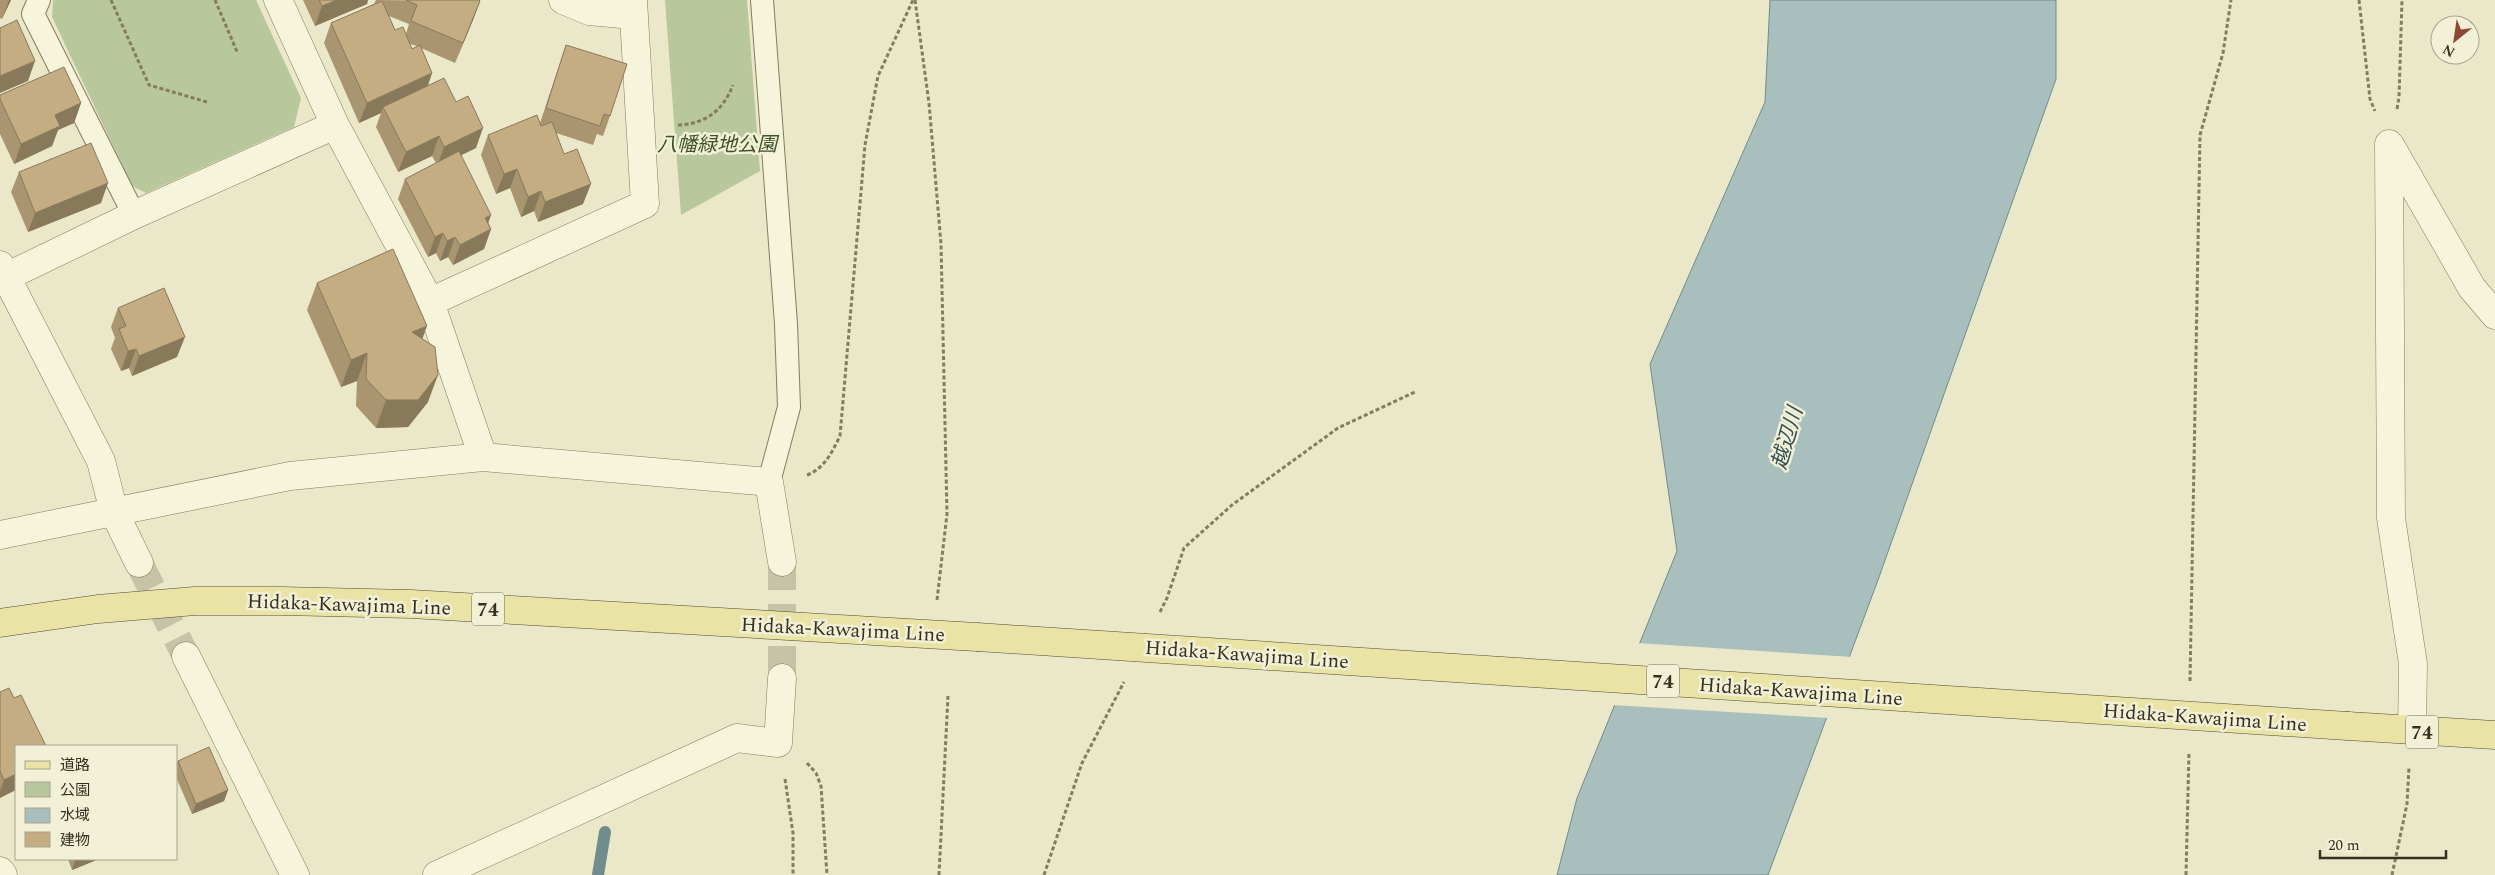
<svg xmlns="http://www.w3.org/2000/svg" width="2495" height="875" viewBox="0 0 2495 875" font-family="Spectral,'Noto Sans JP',serif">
	<rect width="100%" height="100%" fill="#eae8c9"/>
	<path fill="#b9c79d" d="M53 0H256L301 98 294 127 146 193 132 186 52 17Z
		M665 0H747L760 171 681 215Z"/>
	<path fill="#a9bfbd" stroke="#708c8c" d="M1770 0H2056V79L1878 580 1768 875H1557L1577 798 1677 551 1650 364 1765 102Z"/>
	<path fill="#eae8c9" d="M1637 643 1852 657 1829 718 1612 705Z"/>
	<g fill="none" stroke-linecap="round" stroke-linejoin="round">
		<path stroke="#708c8c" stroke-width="12" d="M598 875 605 832"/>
		<path stroke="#c6c3a7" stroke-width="28" stroke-dasharray="28 14" stroke-linecap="butt" d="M782 562V678
			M139 563 186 656"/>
		<g stroke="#847c5f" stroke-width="24">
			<path id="service" d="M39 0 33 14 134 215
				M762 0 786 324 789 407 769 482"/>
		</g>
		<g stroke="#847c5f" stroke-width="29">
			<path id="minor" d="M278 0 335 125 430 302 483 457
				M563 0 589 11 633 15
				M2389 144 2391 518 2413 664 2412 731
				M2390 145 2472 288 2495 315
				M0 265 101 461 114 512 139 563
				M6 277 134 215 335 125
				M430 302 645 204 633 0
				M0 535 290 476 483 457 769 482 782 562
				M186 656 295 875
				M0 871 3 875
				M437 875 737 738 778 743 782 678"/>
		</g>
		<g stroke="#534933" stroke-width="29">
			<path id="primary" d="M0 623 98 609 195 601H282L411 604 977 637
				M2348 726 2495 735"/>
		</g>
		<path stroke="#847c5f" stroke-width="3" stroke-dasharray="4 2.5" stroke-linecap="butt" d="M111 0 149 85 207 102
			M215 0 238 54
			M915 0 929 103 941 244 947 514 937 600
			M2359 0 2370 99 2375 111
			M2397 109 2399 97 2402 0
			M678 125C705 124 723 111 733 85
			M807 475C825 468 832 452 840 436L865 145 878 76 913 0
			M1160 612 1167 598 1184 548 1232 505 1338 428 1415 392
			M2190 681 2200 135 2223 53 2231 0
			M807 763 816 773 821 786 827 875
			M785 779 793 833V875
			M939 875 948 696
			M1044 875 1082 763 1124 682
			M2186 875 2189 752
			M2392 875 2407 804 2409 767"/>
		<use href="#service" stroke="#f6f4db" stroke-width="22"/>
		<use href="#minor" stroke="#f6f4db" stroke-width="28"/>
		<use href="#primary" stroke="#e9e3a5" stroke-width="28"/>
		<g stroke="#534933" stroke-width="29" stroke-linecap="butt">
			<path id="primary-bridge" d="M977 637 2348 726"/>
		</g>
		<use href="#primary-bridge" stroke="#e9e3a5" stroke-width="28"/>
	</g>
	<path fill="#a99570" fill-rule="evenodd" d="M0 0H11L2 19 0 18Z
		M303 0H368L367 4 315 26Z
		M376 0 480 1 473 20 455 63 421 48 432 73 428 86 476 148 461 155 491 229 484 249 453 265 448 257 440 261 436 253 428 257 398 199 405 179 436 163 432 156 398 172 376 127 381 113 359 123 324 43 331 23 374 4ZM389 16 409 24 406 34 395 30ZM410 44 417 46 412 49Z
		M566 45 610 116 603 136 597 134 593 145 556 133 583 204 538 222 534 211 521 217 510 188 496 194 481 155 488 135 540 123Z
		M0 95 81 103 74 123 58 130 52 146 14 164 0 134Z
		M19 172 101 203 28 232 11 192Z
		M317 283 423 339 428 402 408 427 376 428 356 406 357 381 341 387 307 310Z
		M118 308 177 357 132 376 129 368 121 371 111 349 115 338 111 327Z
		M0 692 14 698 46 746 0 798Z
		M178 761 228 790 224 801 192 814 176 777V764Z
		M68 859H99L72 870Z"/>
	<path fill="#89795b" d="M9 0H11L2 19Z
		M337 0H368L367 4 315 26 322 6Z
		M480 1 473 20 455 63 463 43Z
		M35 61 28 81 0 93V76Z
		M432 73 425 93 383 107 381 113 359 123 367 103Z
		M81 103 74 123 58 130 52 146 14 164 21 144 55 115Z
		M483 128 476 148 437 167 444 147Z
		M439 136 432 156 398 172 406 152Z
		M517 169 510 188 496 194 504 174Z
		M108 183 101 203 28 232 35 213Z
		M591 184 583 204 538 222 545 202Z
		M541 191 534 211 521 217 528 197Z
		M491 215 485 232 491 229 484 249 453 265 460 245 485 218Z
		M443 233 436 253 428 257 435 237Z
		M455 237 448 257 440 261 447 241Z
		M427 326 417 354 412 332Z
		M185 337 177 357 132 376 139 356Z
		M136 349 129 368 121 371 128 351Z
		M367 353 357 381 341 387 351 360Z
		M438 375 428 402 408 427 376 428 386 400Z
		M16 774V790L0 798V791L4 780Z
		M228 790 224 801 192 814 196 804Z
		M76 859H99L72 870Z"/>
	<path fill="#c4ad82" stroke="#89795b" d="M319 0H337L322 6Z
		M406 0H479L480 1 463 43 411 21 417 5Z
		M382 1 395 30 403 27 412 49 420 45 432 73 367 103 331 23Z
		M17 20 35 61 0 76V28Z
		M566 45 627 64 610 116 604 114 600 126 546 108Z
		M64 67 81 103 55 115 60 126 21 144 0 99V95Z
		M444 78 456 102 468 96 483 128 444 147 439 136 406 152 383 107Z
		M537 115 541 126 552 122 564 154 577 149 591 184 545 202 541 191 528 197 517 169 504 174 488 135Z
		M91 143 108 183 35 213 19 172Z
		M459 151 491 215 485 218 491 229 460 245 455 237 447 241 443 233 435 237 405 179Z
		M393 249 427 326 412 332 435 347 438 375 418 400H386L366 379 367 353 351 360 317 283Z
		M164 288 185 337 139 356 136 349 128 351 119 329 126 326 118 308Z
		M9 688 14 698 21 695 46 746H16V774L4 780 0 771V692Z
		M209 747 228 790 196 804 178 761Z"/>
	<g text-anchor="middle" stroke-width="5" stroke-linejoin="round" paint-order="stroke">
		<g fill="#f2f1d7" stroke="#6e6a58" stroke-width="1">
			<rect x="472" y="592.5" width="32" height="33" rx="4"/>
			<rect x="1647" y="664.5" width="32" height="33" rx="4"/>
			<rect x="2406" y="715.5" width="32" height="33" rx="4"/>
		</g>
		<g font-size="19" font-weight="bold" fill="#363021">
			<text x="488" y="616">74</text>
			<text x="1663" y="688">74</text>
			<text x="2422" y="739">74</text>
		</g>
		<g font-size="20" font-style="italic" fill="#3e512a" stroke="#f2f1d7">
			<text x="717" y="151">八幡緑地公園</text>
		</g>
		<g font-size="20" fill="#363021" stroke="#f2f1d7">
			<text transform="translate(349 604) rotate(2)" y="7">Hidaka-Kawajima Line</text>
			<text transform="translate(843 629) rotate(3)" y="7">Hidaka-Kawajima Line</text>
			<text transform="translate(1247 654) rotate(4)" y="7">Hidaka-Kawajima Line</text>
			<text transform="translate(1801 691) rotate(4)" y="7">Hidaka-Kawajima Line</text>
			<text transform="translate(2205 717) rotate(4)" y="7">Hidaka-Kawajima Line</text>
		</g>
		<g font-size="21" font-style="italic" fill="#324f55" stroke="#f2f1d7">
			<text transform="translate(1787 438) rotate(-74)" y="7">越辺川</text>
		</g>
	</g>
	<rect x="15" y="745" width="162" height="115" fill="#f2f1d7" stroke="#a7a48e"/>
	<rect x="25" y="761" width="25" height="8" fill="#e9e3a5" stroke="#a7a48e"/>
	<text x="60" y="770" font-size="15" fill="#363021">道路</text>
	<rect x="25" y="782" width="25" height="15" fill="#b9c79d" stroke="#a7a48e"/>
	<text x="60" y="795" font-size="15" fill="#363021">公園</text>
	<rect x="25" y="808" width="25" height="15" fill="#a9bfbd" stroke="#a7a48e"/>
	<text x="60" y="820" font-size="15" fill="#363021">水域</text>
	<rect x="25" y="832" width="25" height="15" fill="#c4ad82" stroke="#a7a48e"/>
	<text x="60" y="845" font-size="15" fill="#363021">建物</text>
	<g transform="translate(2455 40) rotate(210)"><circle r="24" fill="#f2f1d7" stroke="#a7a48e"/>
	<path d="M0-4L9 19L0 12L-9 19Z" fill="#8d4935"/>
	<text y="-8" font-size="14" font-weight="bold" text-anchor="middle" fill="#363021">N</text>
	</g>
	<path d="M2320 850v8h126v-8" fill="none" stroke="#363021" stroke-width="2.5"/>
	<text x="2328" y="850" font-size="15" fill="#363021" stroke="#f2f1d7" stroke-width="4" paint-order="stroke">20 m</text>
</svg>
